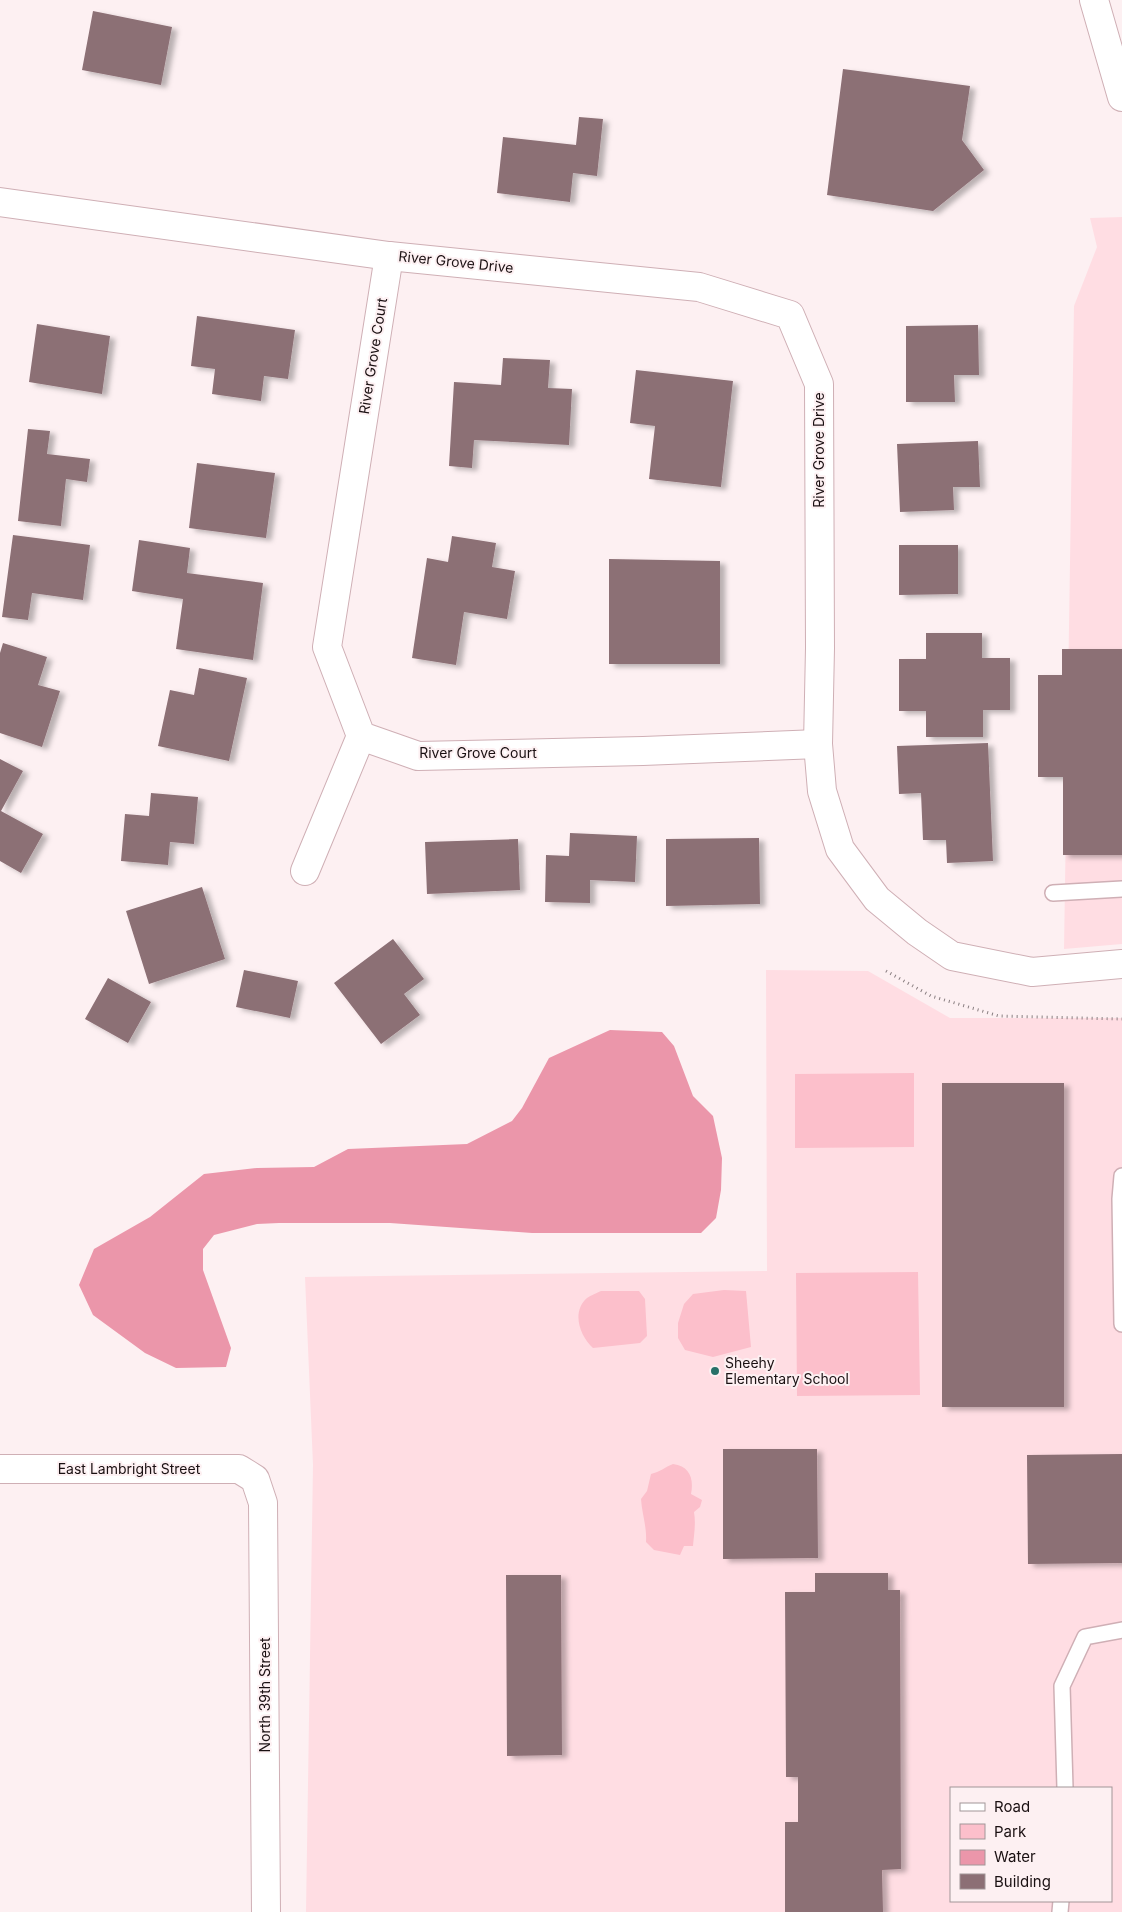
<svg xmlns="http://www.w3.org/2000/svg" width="1122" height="1912" viewBox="0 0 1122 1912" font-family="Inter,sans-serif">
	<defs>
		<filter id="shadow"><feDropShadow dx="5.5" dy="3" stdDeviation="2.5" flood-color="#0004"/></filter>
	</defs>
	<rect width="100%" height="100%" fill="#fdf0f2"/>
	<path fill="#ffdde3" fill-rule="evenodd" d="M1122 217V944L1064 949 1074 306 1097 247 1090 218Z
		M766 970 868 971 950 1018H1122V1912H306L313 1465 305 1277 767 1271ZM951 1788H1111V1901H951Z"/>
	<path fill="#fcbfcb" d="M914 1073V1147L795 1148V1074Z
		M918 1272 920 1395 797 1396 796 1273Z
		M724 1290 746 1291 751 1347 713 1357 685 1350 678 1338V1323L684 1304 693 1294Z
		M601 1291H639L645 1299 647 1336 640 1343 593 1348C580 1336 571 1312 587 1298 591 1295 597 1293 601 1291Z
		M673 1464C690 1466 694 1479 691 1494L702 1500 700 1507 694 1512C696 1524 694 1534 693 1546H684L680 1555 654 1550 646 1542C647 1527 642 1514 641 1499L647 1491 651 1474C660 1472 665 1467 673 1464Z"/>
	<path fill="#eb96aa" d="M610 1030 662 1032 674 1046 693 1096 713 1116 722 1158 721 1190 716 1218 701 1233H532L390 1223H279L257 1224 214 1235 203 1249V1270L231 1348 226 1367 176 1368 145 1353 93 1315 79 1285 94 1249 150 1217 204 1174 257 1168 314 1167 348 1149 467 1144 512 1121 522 1108 549 1058Z"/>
	<path fill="#8c6f75" filter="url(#shadow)" d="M93 11 172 27 161 85 82 70Z
		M843 69 970 86 962 140 984 170 933 211 827 195Z
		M579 117 603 119 597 176 573 173 570 202 497 193 503 137 576 145Z
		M197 316 295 330 288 379 264 376 261 401 212 394 215 369 191 366Z
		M37 324 110 336 102 394 29 382Z
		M978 325 979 375H954L955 402H906V326Z
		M503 358 550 360 548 388 572 389 569 445 474 440 472 468 449 466 454 382 501 385Z
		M636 370 733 381 721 487 649 479 655 426 630 423Z
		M28 429 50 431 47 454 90 459 87 482 66 479 61 526 18 521Z
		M978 441 980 487H953L954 510 900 512 897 444Z
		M197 463 275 473 266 538 189 528Z
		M13 535 90 545 83 600 32 593 28 620 2 617Z
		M452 536 496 543 492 567 515 571 507 619 464 612 456 665 412 658 427 558 448 562Z
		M139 540 190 548 187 573 263 583 253 660 176 649 183 599 132 591Z
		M899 545H958V594L899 595Z
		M609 559 720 561V664H609Z
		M926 633H982V658H1010V710H983V737H926V711H899V659H926Z
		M3 643 47 657 38 685 60 691 42 747 0 733V653Z
		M1062 649H1122V855H1063V777H1038V675H1062Z
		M199 668 247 678 229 761 158 746 170 690 194 695Z
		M988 743 993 861 947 863 946 840H923L921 793 899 794 897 746Z
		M0 759 23 771 1 811 43 834 21 873 0 861Z
		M151 793 198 797 194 844 170 842 168 865 121 861 125 814 149 816Z
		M570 833 637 836 635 882 590 880V903L545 902 546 855 569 856Z
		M759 838 760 904 666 906V839Z
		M518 839 520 890 427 894 425 842Z
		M202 887 225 959 149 984 126 911Z
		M393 939 424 979 404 994 420 1015 381 1044 334 983Z
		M244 970 298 981 290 1018 236 1007Z
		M108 978 151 1002 128 1043 85 1019Z
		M942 1083H1064V1407H942Z
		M723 1449H817L818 1558 723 1559Z
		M1122 1454V1563L1028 1564 1027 1455Z
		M815 1573H888V1590H900L901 1869 882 1870 883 1912H785V1822H798V1777H786L785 1592H815Z
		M506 1575H561L562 1755 507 1756Z"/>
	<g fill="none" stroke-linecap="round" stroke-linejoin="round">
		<g stroke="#cfafb5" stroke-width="18">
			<path id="lane" d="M1053 893 1122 889
				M1122 1176 1120 1199 1122 1324
				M1065 1788 1062 1686 1085 1637 1122 1630
				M1060 1912 1061 1901"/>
		</g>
		<g stroke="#cfafb5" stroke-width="30">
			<path id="street" d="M389 256 327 647 361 736 418 756 643 751 818 744
				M305 871 361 736
				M0 1469H239L255 1479 263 1503 266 1912"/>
		</g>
		<g stroke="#cfafb5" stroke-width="30">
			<path id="secondary" d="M1094 0 1122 97
				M0 202 389 256 699 287 790 315 819 384 820 648 818 744 822 791 840 849 877 899 917 932 952 956 1032 972 1122 964"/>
		</g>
		<path stroke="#897e80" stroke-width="3" stroke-dasharray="1 4" stroke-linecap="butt" d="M886 971 931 996 999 1016 1122 1019"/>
		<use href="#lane" stroke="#fff" stroke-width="15"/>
		<use href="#street" stroke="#fff" stroke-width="28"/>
		<use href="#secondary" stroke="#fff" stroke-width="28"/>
	</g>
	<circle fill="#287068" stroke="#fdf0f2" stroke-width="2" cx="715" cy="1371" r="5"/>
	<g text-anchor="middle" stroke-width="4" stroke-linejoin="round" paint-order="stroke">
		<g font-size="14" fill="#1a1012" stroke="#fdf0f2">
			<text transform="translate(456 262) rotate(6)" y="5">River Grove Drive</text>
			<text transform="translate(373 356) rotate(-81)" y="5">River Grove Court</text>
			<text transform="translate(819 450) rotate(-90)" y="5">River Grove Drive</text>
			<text x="478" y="758">River Grove Court</text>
			<text x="129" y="1474">East Lambright Street</text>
			<text transform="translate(265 1695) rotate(-90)" y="5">North 39th Street</text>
		</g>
		<g font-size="14" fill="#1a1012" stroke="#fdf0f2" text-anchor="start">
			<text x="725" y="1368">Sheehy<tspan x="725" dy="16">Elementary School</tspan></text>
		</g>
	</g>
	<rect x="950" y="1787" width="162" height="115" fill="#fdf0f2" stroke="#a29698"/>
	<rect x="960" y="1803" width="25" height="8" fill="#ffffff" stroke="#a29698"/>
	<text x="994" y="1812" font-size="15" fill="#1a1012">Road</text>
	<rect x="960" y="1824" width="25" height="15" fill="#fcbfcb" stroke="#a29698"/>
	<text x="994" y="1837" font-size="15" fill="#1a1012">Park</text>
	<rect x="960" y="1850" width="25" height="15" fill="#eb96aa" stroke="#a29698"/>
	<text x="994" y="1862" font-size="15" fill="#1a1012">Water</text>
	<rect x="960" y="1874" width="25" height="15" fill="#8c6f75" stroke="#a29698"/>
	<text x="994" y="1887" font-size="15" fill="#1a1012">Building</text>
</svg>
